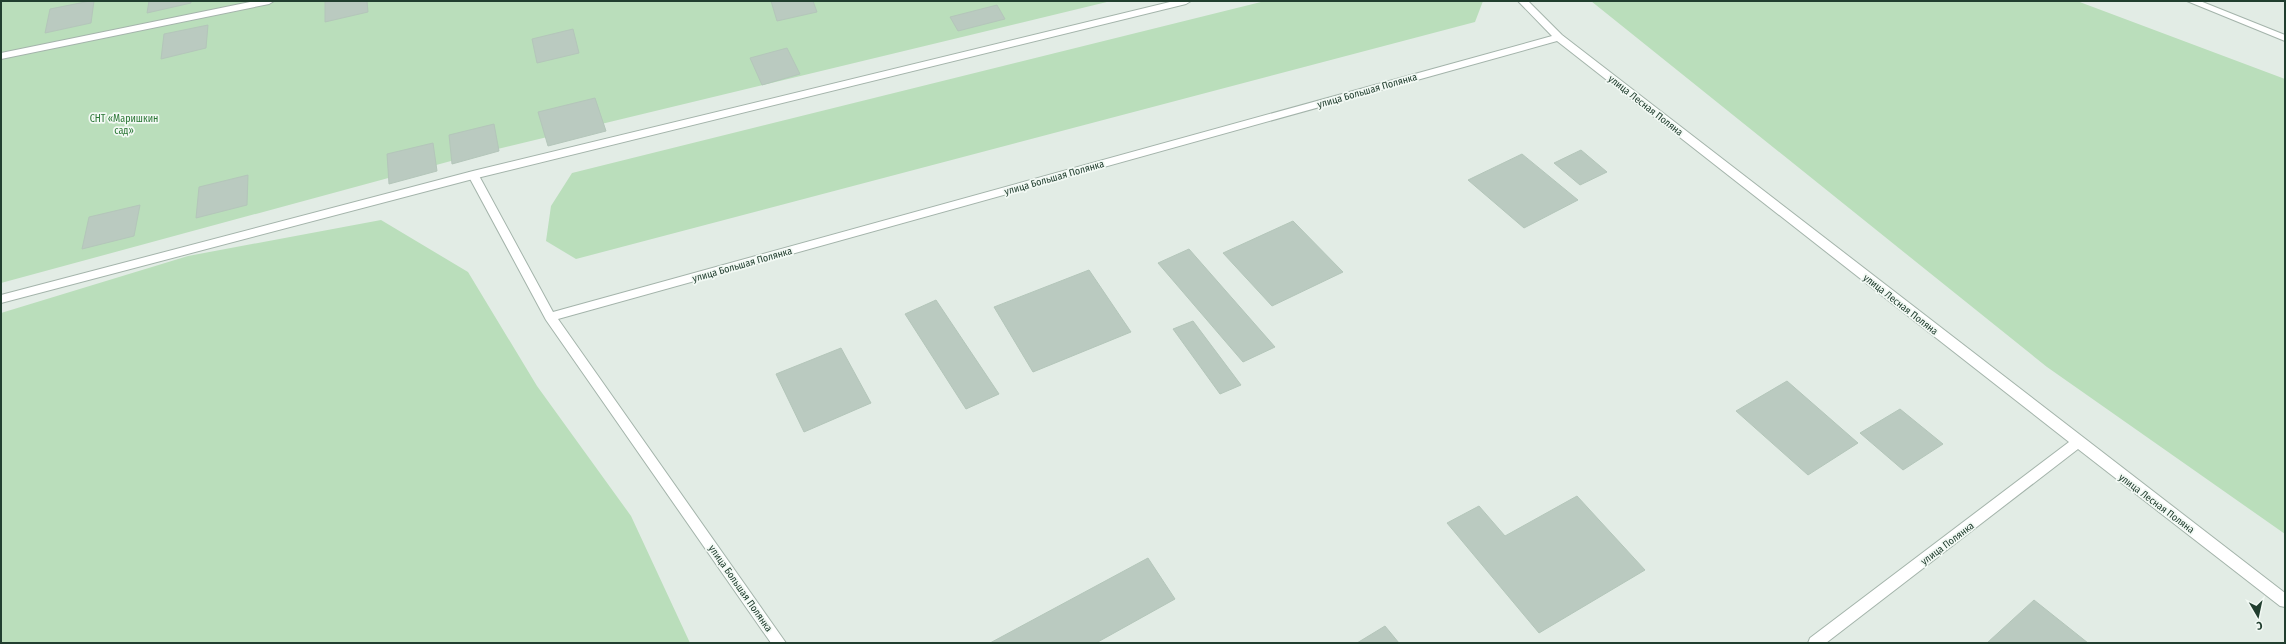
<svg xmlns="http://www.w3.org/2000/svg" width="2286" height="644" viewBox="0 0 2286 644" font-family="'Fira Sans Condensed',sans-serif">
	<rect width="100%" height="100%" fill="#e2ece5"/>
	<path fill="#badebb" d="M1 1H1111L473 155 1 283Z
		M1265 1H1483L1475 22 576 259 546 241 551 206 572 173Z
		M1591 1H2077L2285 79V534L2047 367Z
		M381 220 468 272 537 386 631 516 690 643H1V313L188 256Z"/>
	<path fill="#bacac0" stroke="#b4c6ba" d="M90 1H94L91 23 45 33 50 9Z
		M149 1H191V3L147 13Z
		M325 1H367L368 12 325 22Z
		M771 1H813L817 12 777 21Z
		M997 5 1005 19 958 31 950 17Z
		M208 25 206 48 161 59 164 34Z
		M573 29 579 53 537 63 532 39Z
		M787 48 800 74 762 85 750 58Z
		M595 98 606 131 548 146 538 112Z
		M494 124 499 151 452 164 449 135Z
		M433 143 437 171 389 184 387 154Z
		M1581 150 1607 172 1580 185 1554 163Z
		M1522 154 1578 200 1524 228 1468 180Z
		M248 175 247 205 196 218 199 187Z
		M140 205 134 236 82 249 89 217Z
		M1293 221 1343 272 1272 306 1223 253Z
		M1189 249 1275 347 1243 362 1158 263Z
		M1089 270 1131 332 1033 372 994 307Z
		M936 300 999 394 966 409 905 314Z
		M1193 321 1241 385 1220 394 1173 329Z
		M841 348 871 403 804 432 776 374Z
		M1787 381 1858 443 1808 475 1736 411Z
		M1900 409 1943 444 1903 470 1860 433Z
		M1577 496 1645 570 1539 633 1447 523 1479 506 1505 536Z
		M1148 558 1175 599 1096 643H990Z
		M2034 600 2088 643H1987Z
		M1385 626 1399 643H1357Z"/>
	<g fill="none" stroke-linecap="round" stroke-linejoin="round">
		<g stroke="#a4b4ab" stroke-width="2">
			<path id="lane" d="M255 1H274L269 4 1 59V53Z
				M1174 1H1191L1186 4 473 179 1 303V295L473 171Z"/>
		</g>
		<g stroke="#a4b4ab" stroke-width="2">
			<path id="street" d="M1518 1H1528L1562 35 2285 593V607L2280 606 2078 449 1826 643H1808L1810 638 2069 442 1557 41 558 319 786 643H771L546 320 468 175 469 172H477L553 312 1552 36Z
				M2187 1H2200L2285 35V41Z"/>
		</g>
		<use href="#lane" fill="#fff" fill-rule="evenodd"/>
		<use href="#street" fill="#fff" fill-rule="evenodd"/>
	</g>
	<g text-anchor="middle" stroke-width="3.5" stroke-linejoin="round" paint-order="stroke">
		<g font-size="10" fill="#213e2f" stroke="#f2f9f4">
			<text transform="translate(1367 90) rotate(-16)" y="4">улица Большая Полянка</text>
			<text transform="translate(1646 105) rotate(38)" y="4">улица Лесная Поляна</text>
			<text transform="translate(1054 177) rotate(-16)" y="4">улица Большая Полянка</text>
			<text transform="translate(742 264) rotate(-16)" y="4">улица Большая Полянка</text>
			<text transform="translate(1901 304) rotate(38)" y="4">улица Лесная Поляна</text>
			<text transform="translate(2157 503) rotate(37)" y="4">улица Лесная Поляна</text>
			<text transform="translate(1947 543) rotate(-37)" y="4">улица Полянка</text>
			<text transform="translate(741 588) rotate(55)" y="4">улица Большая Полянка</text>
		</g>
		<g font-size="10" fill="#2b7635" stroke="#f2f9f4">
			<text x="124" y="122">СНТ «Маришкин<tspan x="124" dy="12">сад»</tspan></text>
		</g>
	</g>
	<rect width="2286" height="644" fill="none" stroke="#213e2f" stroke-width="4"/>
	<g transform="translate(2258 616) rotate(171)" stroke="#f2f9f4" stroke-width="3" paint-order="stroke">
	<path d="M0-3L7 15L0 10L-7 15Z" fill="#213e2f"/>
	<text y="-6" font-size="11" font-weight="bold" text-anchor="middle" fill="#213e2f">С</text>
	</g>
</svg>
